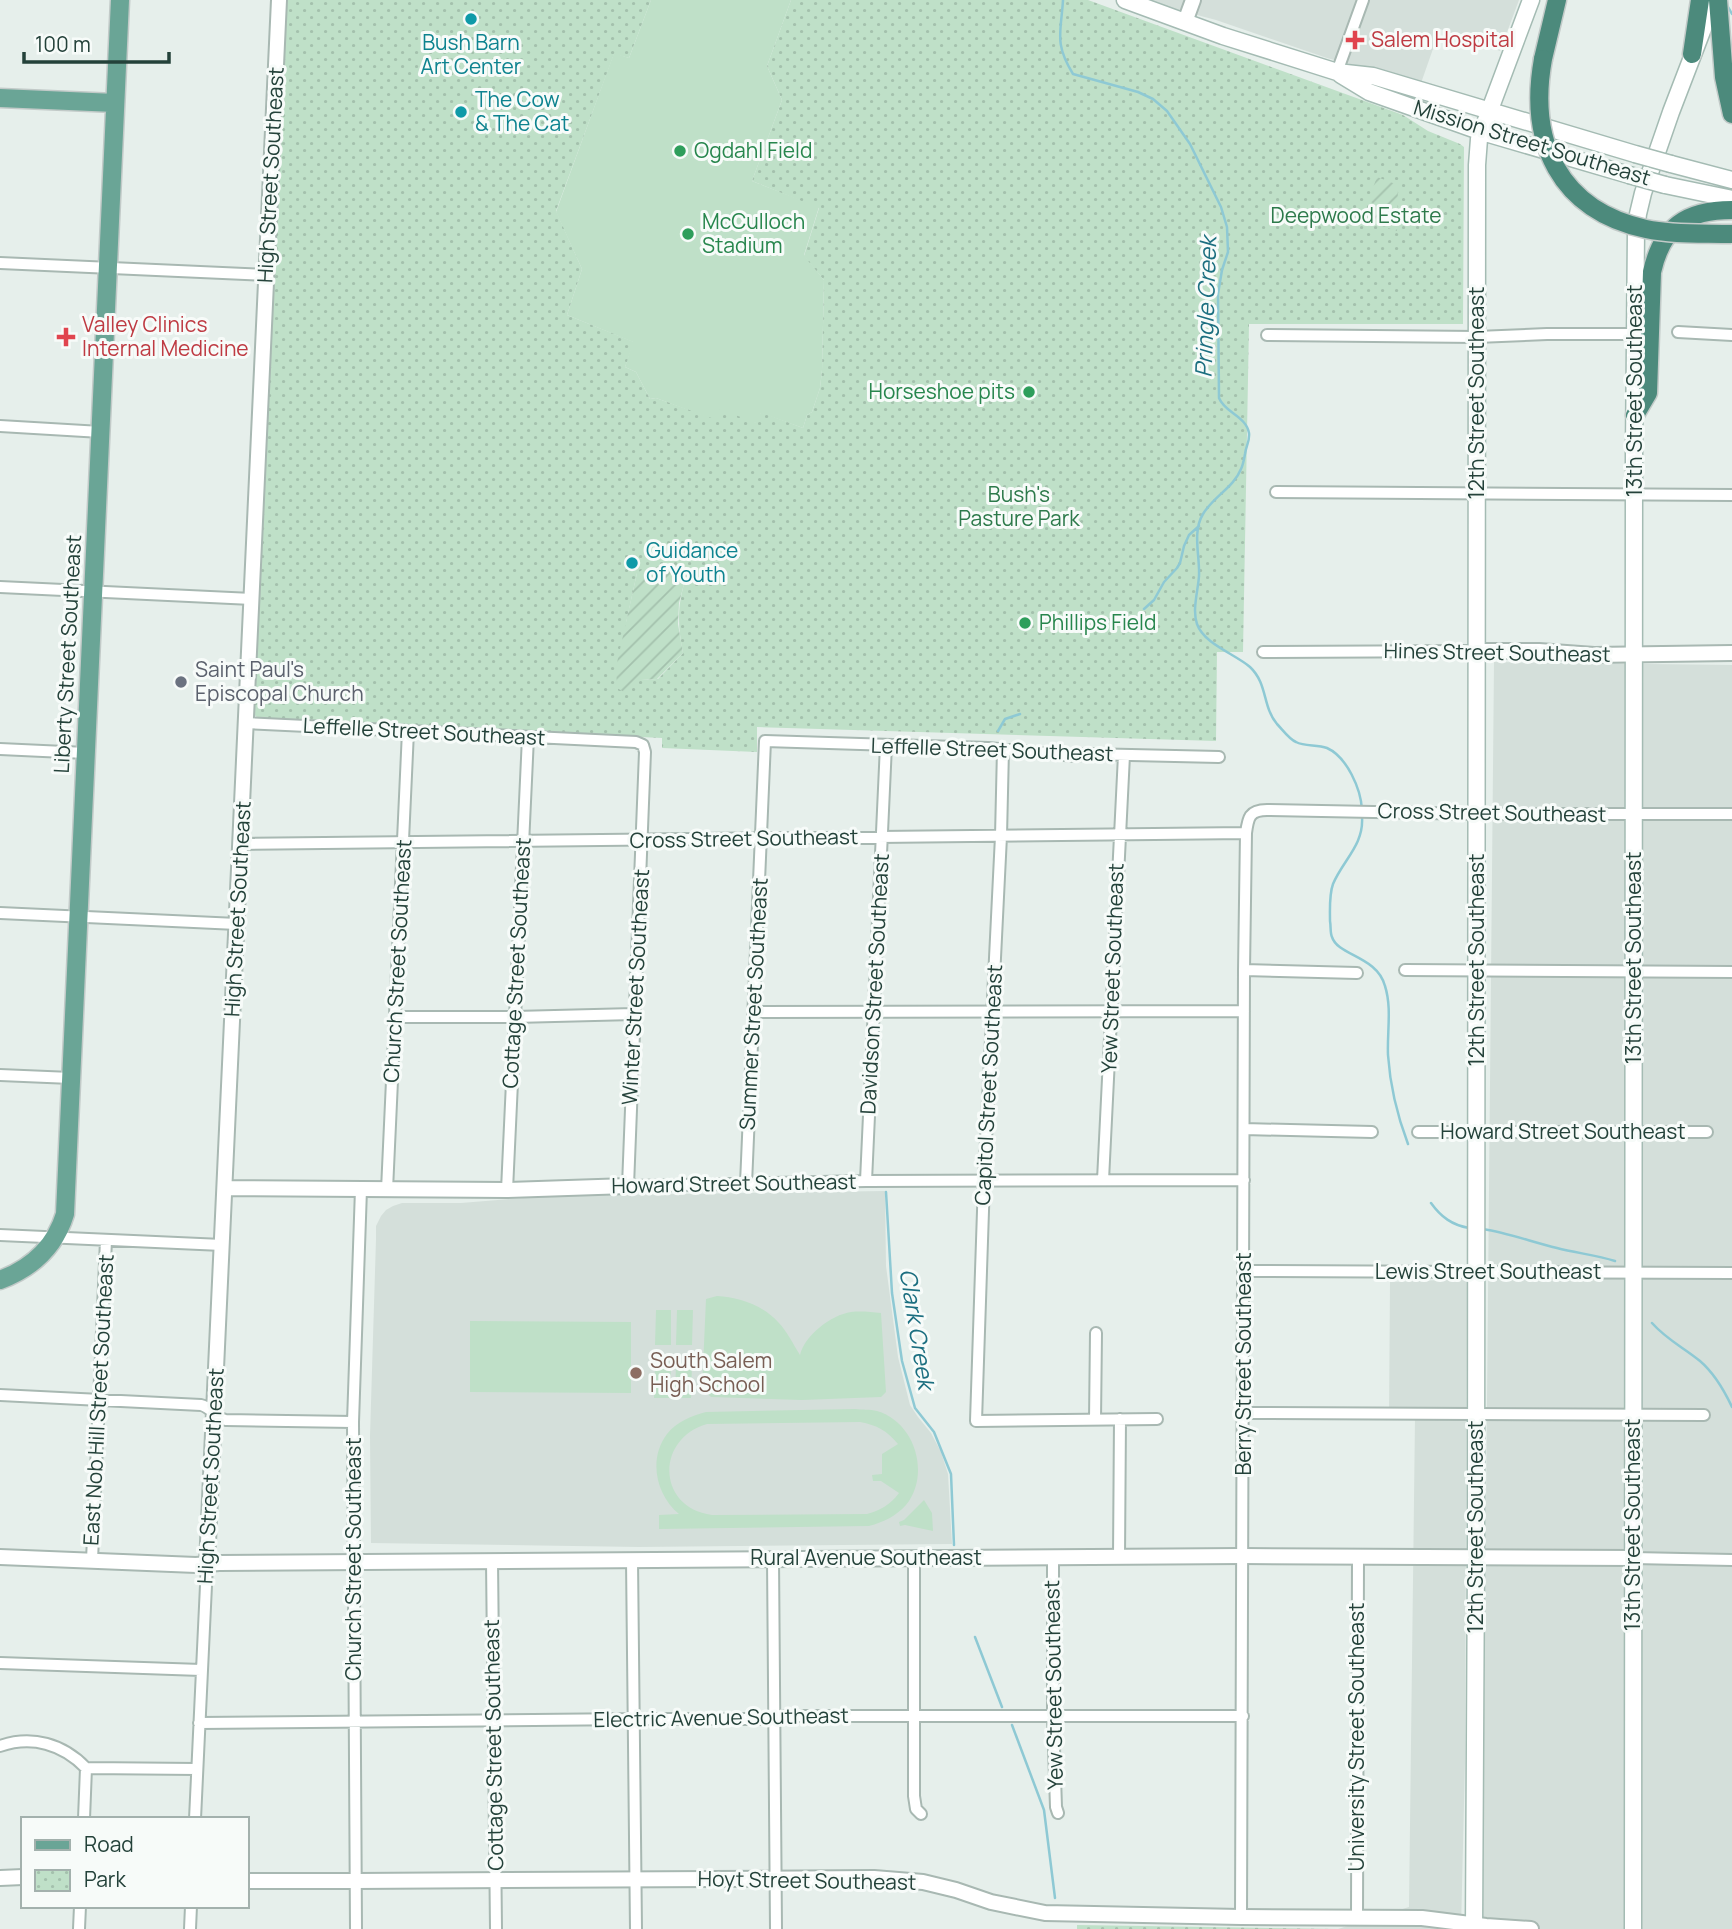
<svg xmlns="http://www.w3.org/2000/svg" width="1732" height="1929" viewBox="0 0 1732 1929" font-family="Manrope,sans-serif">
	<defs>
		<pattern id="park-dots" width="8" height="8" patternUnits="userSpaceOnUse" patternTransform="scale(1.75)"><rect width="8" height="8" fill="#bfe0c8"/><path d="M2 2h.1M6 6h.1" fill="none" stroke="#a4c1ad" stroke-width="1.8" stroke-linecap="round"/></pattern>
		<pattern id="garden-furrows" width="10" height="10" patternUnits="userSpaceOnUse" patternTransform="scale(1.75)"><rect width="10" height="10" fill="#bfe0c8"/><path d="M-1 1l2-2M0 10L10 0M9 11l2-2" fill="none" stroke="#a4c1ad"/></pattern>
	</defs>
	<rect width="100%" height="100%" fill="#e6efeb"/>
	<path fill="#d4dfda" d="M1149 0H1519L1500 51 1440 29 1421 83 1327 58 1216 20 1167 7Z
		M1494 662 1732 665V1929H1482Z
		M885 1191 886 1266 898 1357 910 1405 918 1417 931 1433 941 1452 948 1474 952 1544 639 1547 371 1543 370 1436 376 1239V1226L381 1216 386 1210 393 1206 402 1203H461L549 1196Z
		M1467 1279 1465 1761 1461 1929H1338L1409 1907 1415 1418 1389 1419 1390 1282Z"/>
	<path fill="#bfe0c8" fill-rule="evenodd" d="M651 0H791L767 66 782 100 752 181 819 207 804 255 824 280 822 370 820 388 812 412 807 415 803 428 761 413 757 423 717 421 656 398 650 399 636 372 625 367 633 342 567 315 582 269 556 212 614 53 629 58Z
		M717 1296C738 1297 763 1305 778 1322 787 1331 793 1344 800 1355 805 1335 831 1315 851 1312 861 1311 871 1312 881 1313L886 1392 881 1397 802 1400 711 1397 702 1389 706 1299Z
		M656 1310H671V1345H655Z
		M677 1310H693L692 1345H676Z
		M470 1321 631 1322V1393L470 1392Z
		M655 1363H671L670 1398H654Z
		M676 1363H692L691 1398H675Z
		M855 1409C862 1410 870 1409 877 1411 915 1422 931 1474 906 1505 896 1516 884 1522 869 1526L659 1529V1515L679 1514C656 1495 648 1459 667 1434 677 1421 692 1416 706 1412ZM860 1422C877 1425 887 1431 898 1444L882 1454V1474L872 1475 873 1481H881L899 1493C890 1505 881 1510 867 1514L712 1515C657 1508 655 1439 707 1424Z
		M924 1500 932 1513 933 1531 905 1525 900 1526 899 1522 904 1520Z"/>
	<path fill="url(#park-dots)" fill-rule="evenodd" d="M284 0H651L629 58 614 54 556 211 582 269 567 315 634 342 625 367 636 372 650 399 656 398 717 420 720 409 756 423 761 412 803 428 807 415 812 412 820 388 822 370 824 280 804 256 819 208 752 181 782 100 767 66 791 0H1088L1403 115 1428 131 1460 144 1464 147 1463 324H1249L1243 652H1217L1216 741 757 727V752L662 748V738L263 720 254 715 252 710ZM637 573 684 584C677 610 678 627 683 653L658 679 641 680 626 623Z
		M1077 1925 1338 1929H1077Z"/>
	<path fill="url(#garden-furrows)" d="M1377 177 1398 185 1397 231 1367 221 1373 203 1368 201Z
		M663 566 681 574 684 584 679 603 678 624 683 653 657 679 641 680 624 692 617 688 616 667 637 573 647 567Z"/>
	<g fill="none" stroke-linecap="round" stroke-linejoin="round">
		<path stroke="#8ec9d4" stroke-width="2.5" d="M1063 0C1061 33 1054 43 1073 74L1138 92 1153 99 1167 111 1190 144 1221 207 1227 227 1228 252 1222 270 1218 294 1219 398C1225 413 1246 416 1249 433 1250 441 1246 446 1245 454 1244 459 1243 465 1241 469 1234 487 1213 497 1203 514 1192 532 1200 556 1199 576 1198 591 1192 610 1197 624 1204 644 1235 654 1250 667 1268 684 1262 706 1277 724 1282 729 1289 739 1296 742 1305 747 1317 744 1327 748 1347 757 1361 789 1362 810
			M1727 5 1732 14
			M1144 609 1154 600 1164 582 1177 568 1180 563 1184 546 1189 535 1199 526
			M998 731 1005 719 1020 714
			M1362 817C1364 845 1343 860 1333 884 1329 895 1330 909 1330 921 1331 926 1330 933 1332 937 1338 956 1377 956 1385 986 1392 1008 1387 1032 1388 1055 1390 1085 1397 1115 1408 1144
			M886 1192 892 1293 902 1361 915 1408 934 1432 951 1474 954 1545
			M1431 1203C1441 1217 1452 1225 1469 1228
			M1483 1229C1508 1233 1532 1242 1557 1248 1576 1253 1596 1255 1615 1261
			M1652 1323C1667 1340 1683 1347 1700 1361 1714 1373 1724 1390 1732 1407
			M975 1637 1002 1707
			M1012 1725 1044 1810 1055 1898"/>
		<g stroke="#a8b8b2" stroke-width="14">
			<path id="minor" d="M1337 72 1363 0
				M0 263 267 275
				M1678 332 1732 335
				M1267 335 1477 337 1547 334H1635
				M0 426 101 432
				M1276 492 1732 495
				M0 587 252 599
				M1263 652 1478 651
				M246 723 636 742 643 745 645 752 628 1186 866 1181 1244 1180
				M0 749 86 753
				M1003 749 1001 836 984 1181 976 1421 1157 1419
				M241 844 1246 833
				M0 913 237 924
				M1244 970 1357 973
				M1405 970 1732 972
				M754 1012 1244 1011
				M396 1017H515L634 1014
				M0 1075 71 1078
				M1244 1129 1372 1132
				M1418 1132H1707
				M1103 1180 1124 755
				M866 1181 886 745
				M746 1184 765 741 988 748 1075 756 1087 754 1219 757
				M387 1190 408 731
				M507 1190 528 737
				M0 1235 222 1245
				M1244 1271 1732 1273
				M0 1395 201 1405C211 1407 216 1419 226 1420L353 1422
				M1244 1413 1704 1415
				M1095 1420 1096 1333
				M1053 1557V1717L1056 1807 1058 1813
				M1119 1557 1120 1419
				M914 1558V1796L916 1809 921 1814
				M1633 1558 1732 1560
				M773 1559 776 1929
				M92 1560 106 1240
				M632 1560 636 1929
				M492 1561 496 1929
				M0 1663 201 1670
				M199 1723 635 1719H761L785 1716H1243
				M0 1746C32 1735 63 1744 86 1768L197 1769
				M84 1819 86 1768
				M195 1819 207 1564
				M1241 1917 1244 970 1246 833C1248 818 1249 810 1267 810L1477 814H1732
				M1357 1918 1358 1556
				M79 1929 80 1906
				M190 1929 191 1906
				M356 1929 353 1422 361 1189"/>
		</g>
		<g stroke="#a8b8b2" stroke-width="18">
			<path id="tertiary" d="M1185 22 1193 0
				M1478 651H1539L1594 655 1732 653
				M225 1188 507 1190 628 1186
				M0 1557 196 1565 219 1563 1242 1556 1633 1558
				M207 1564 279 0
				M0 1878 23 1877
				M247 1881H356L874 1878 923 1882 956 1890 991 1902 1045 1913 1241 1917 1422 1918 1486 1926 1531 1929"/>
		</g>
		<g stroke="#a4bbb3" stroke-width="19">
			<path id="secondary" d="M1125 0 1223 36 1337 72 1373 76 1635 154
				M1341 75 1369 92 1482 132 1629 175
				M1671 164 1732 180
				M1665 185 1732 199
				M1474 1929 1476 1557 1477 165 1479 139 1531 0
				M1633 1929 1634 454 1636 230 1638 214 1643 193 1671 112 1714 0"/>
		</g>
		<g stroke="#c2cac8" stroke-width="21">
			<path id="primary" d="M0 98 115 103
				M0 1280C32 1268 55 1247 65 1214L120 0"/>
		</g>
		<g stroke="#c2cac8" stroke-width="21">
			<path id="trunk" d="M1718 0 1724 77 1732 114
				M1692 54 1700 0
				M1543 59 1557 0
				M1635 415 1648 393 1652 272C1662 227 1686 210 1732 210"/>
		</g>
		<use href="#minor" stroke="#fff" stroke-width="10"/>
		<use href="#tertiary" stroke="#fff" stroke-width="14"/>
		<use href="#secondary" stroke="#fff" stroke-width="16"/>
		<use href="#primary" stroke="#6aa596" stroke-width="18"/>
		<use href="#trunk" stroke="#4c8a7c" stroke-width="18"/>
		<g stroke="#a4bbb3" stroke-width="19" stroke-linecap="butt">
			<path id="secondary-bridge" d="M1635 154 1671 164
				M1629 175 1665 185"/>
		</g>
		<g stroke="#c2cac8" stroke-width="21" stroke-linecap="butt">
			<path id="trunk-bridge" d="M1543 59C1528 142 1559 210 1646 229 1674 235 1704 233 1732 234"/>
		</g>
		<use href="#secondary-bridge" stroke="#fff" stroke-width="16"/>
		<use href="#trunk-bridge" stroke="#4c8a7c" stroke-width="18"/>
	</g>
	<g fill="#0f9aa8" stroke="#f7fbf9" stroke-width="2.5">
		<circle cx="471" cy="19" r="7"/>
		<circle cx="461" cy="112" r="7"/>
		<circle cx="632" cy="563" r="7"/>
	</g>
	<g fill="#e0444e" stroke="#f7fbf9" stroke-width="2.5">
		<path d="M1351.5 29.5h7v7h7v7h-7v7h-7v-7h-7v-7h7z"/>
		<path d="M62.5 326.5h7v7h7v7h-7v7h-7v-7h-7v-7h7z"/>
	</g>
	<g fill="#2e9e5b" stroke="#f7fbf9" stroke-width="2.5">
		<circle cx="680" cy="151" r="7"/>
		<circle cx="688" cy="234" r="7"/>
		<circle cx="1029" cy="392" r="7"/>
		<circle cx="1025" cy="623" r="7"/>
	</g>
	<circle fill="#6b7280" stroke="#f7fbf9" stroke-width="2.5" cx="181" cy="682" r="7"/>
	<circle fill="#8d6e63" stroke="#f7fbf9" stroke-width="2.5" cx="636" cy="1373" r="7"/>
	<g text-anchor="middle" stroke-width="6" stroke-linejoin="round" paint-order="stroke">
		<g font-size="21" fill="#be3a42" stroke="#f7fbf9" text-anchor="start">
			<text x="1371" y="47">Salem Hospital</text>
			<text x="82" y="332">Valley Clinics<tspan x="82" dy="24">Internal Medicine</tspan></text>
		</g>
		<g font-size="21" fill="#0d838f" stroke="#f7fbf9" text-anchor="start">
			<text x="471" y="50" text-anchor="middle">Bush Barn<tspan x="471" dy="24">Art Center</tspan></text>
			<text x="475" y="107">The Cow<tspan x="475" dy="24">&amp; The Cat</tspan></text>
			<text x="646" y="558">Guidance<tspan x="646" dy="24">of Youth</tspan></text>
		</g>
		<g font-size="21" fill="#24423a" stroke="#f7fbf9">
			<text transform="translate(1532 143) rotate(17)" y="7">Mission Street Southeast</text>
			<text transform="translate(271 175) rotate(-87)" y="7">High Street Southeast</text>
			<text transform="translate(1635 391) rotate(-90)" y="7">13th Street Southeast</text>
			<text transform="translate(1477 393) rotate(-90)" y="7">12th Street Southeast</text>
			<text transform="translate(1497 653) rotate(1)" y="7">Hines Street Southeast</text>
			<text transform="translate(68 654) rotate(-87)" y="7">Liberty Street Southeast</text>
			<text transform="translate(424 732) rotate(3)" y="7">Leffelle Street Southeast</text>
			<text transform="translate(992 750) rotate(2)" y="7">Leffelle Street Southeast</text>
			<text transform="translate(1492 813) rotate(1)" y="7">Cross Street Southeast</text>
			<text transform="translate(744 839) rotate(-1)" y="7">Cross Street Southeast</text>
			<text transform="translate(238 909) rotate(-87)" y="7">High Street Southeast</text>
			<text transform="translate(1634 958) rotate(-90)" y="7">13th Street Southeast</text>
			<text transform="translate(1477 960) rotate(-90)" y="7">12th Street Southeast</text>
			<text transform="translate(398 961) rotate(-87)" y="7">Church Street Southeast</text>
			<text transform="translate(517 963) rotate(-87)" y="7">Cottage Street Southeast</text>
			<text transform="translate(1113 968) rotate(-88)" y="7">Yew Street Southeast</text>
			<text transform="translate(875 984) rotate(-87)" y="7">Davidson Street Southeast</text>
			<text transform="translate(636 987) rotate(-87)" y="7">Winter Street Southeast</text>
			<text transform="translate(754 1004) rotate(-87)" y="7">Summer Street Southeast</text>
			<text transform="translate(989 1085) rotate(-87)" y="7">Capitol Street Southeast</text>
			<text x="1563" y="1139">Howard Street Southeast</text>
			<text transform="translate(734 1184) rotate(-1)" y="7">Howard Street Southeast</text>
			<text x="1488" y="1279">Lewis Street Southeast</text>
			<text transform="translate(1244 1364) rotate(-90)" y="7">Berry Street Southeast</text>
			<text transform="translate(99 1400) rotate(-87)" y="7">East Nob Hill Street Southeast</text>
			<text transform="translate(211 1476) rotate(-87)" y="7">High Street Southeast</text>
			<text transform="translate(1633 1525) rotate(-90)" y="7">13th Street Southeast</text>
			<text transform="translate(1476 1527) rotate(-90)" y="7">12th Street Southeast</text>
			<text x="866" y="1565">Rural Avenue Southeast</text>
			<text transform="translate(354 1559) rotate(-90)" y="7">Church Street Southeast</text>
			<text transform="translate(1054 1685) rotate(-91)" y="7">Yew Street Southeast</text>
			<text transform="translate(721 1718) rotate(-1)" y="7">Electric Avenue Southeast</text>
			<text transform="translate(1357 1737) rotate(-90)" y="7">University Street Southeast</text>
			<text transform="translate(494 1745) rotate(-91)" y="7">Cottage Street Southeast</text>
			<text transform="translate(807 1881) rotate(1)" y="7">Hoyt Street Southeast</text>
		</g>
		<g font-size="21" fill="#27864d" stroke="#f7fbf9" text-anchor="start">
			<text x="694" y="158">Ogdahl Field</text>
			<text x="702" y="229">McCulloch<tspan x="702" dy="24">Stadium</tspan></text>
			<text x="1015" y="399" text-anchor="end">Horseshoe pits</text>
			<text x="1039" y="630">Phillips Field</text>
		</g>
		<g font-size="21" fill="#2d7a4b" stroke="#f7fbf9">
			<text x="1356" y="223">Deepwood Estate</text>
			<text x="1019" y="502">Bush's<tspan x="1019" dy="24">Pasture Park</tspan></text>
		</g>
		<g font-size="21" fill="#5b616d" stroke="#f7fbf9" text-anchor="start">
			<text x="195" y="677">Saint Paul's<tspan x="195" dy="24">Episcopal Church</tspan></text>
		</g>
		<g font-size="21" fill="#785e54" stroke="#f7fbf9" text-anchor="start">
			<text x="650" y="1368">South Salem<tspan x="650" dy="24">High School</tspan></text>
		</g>
		<g font-size="23" font-style="italic" fill="#1c6f80" stroke="#f7fbf9">
			<text transform="translate(1206 307) rotate(-88)" y="8">Pringle Creek</text>
			<text transform="translate(917 1329) rotate(81)" y="8">Clark Creek</text>
		</g>
	</g>
	<rect x="21" y="1817" width="228" height="91" fill="#f7fbf9" stroke="#a3b1ad" stroke-width="2"/>
	<rect x="35" y="1840" width="35" height="10" fill="#6aa596" stroke="#a3b1ad" stroke-width="2"/>
	<text x="84" y="1852" font-size="21" fill="#24423a">Road</text>
	<rect x="35" y="1870" width="35" height="21" fill="url(#park-dots)" stroke="#a3b1ad" stroke-width="2"/>
	<text x="84" y="1887" font-size="21" fill="#24423a">Park</text>
	<path d="M24 52v10h145v-10" fill="none" stroke="#24423a" stroke-width="3.5"/>
	<text x="35" y="52" font-size="21" fill="#24423a" stroke="#f7fbf9" stroke-width="5" paint-order="stroke">100 m</text>
</svg>
